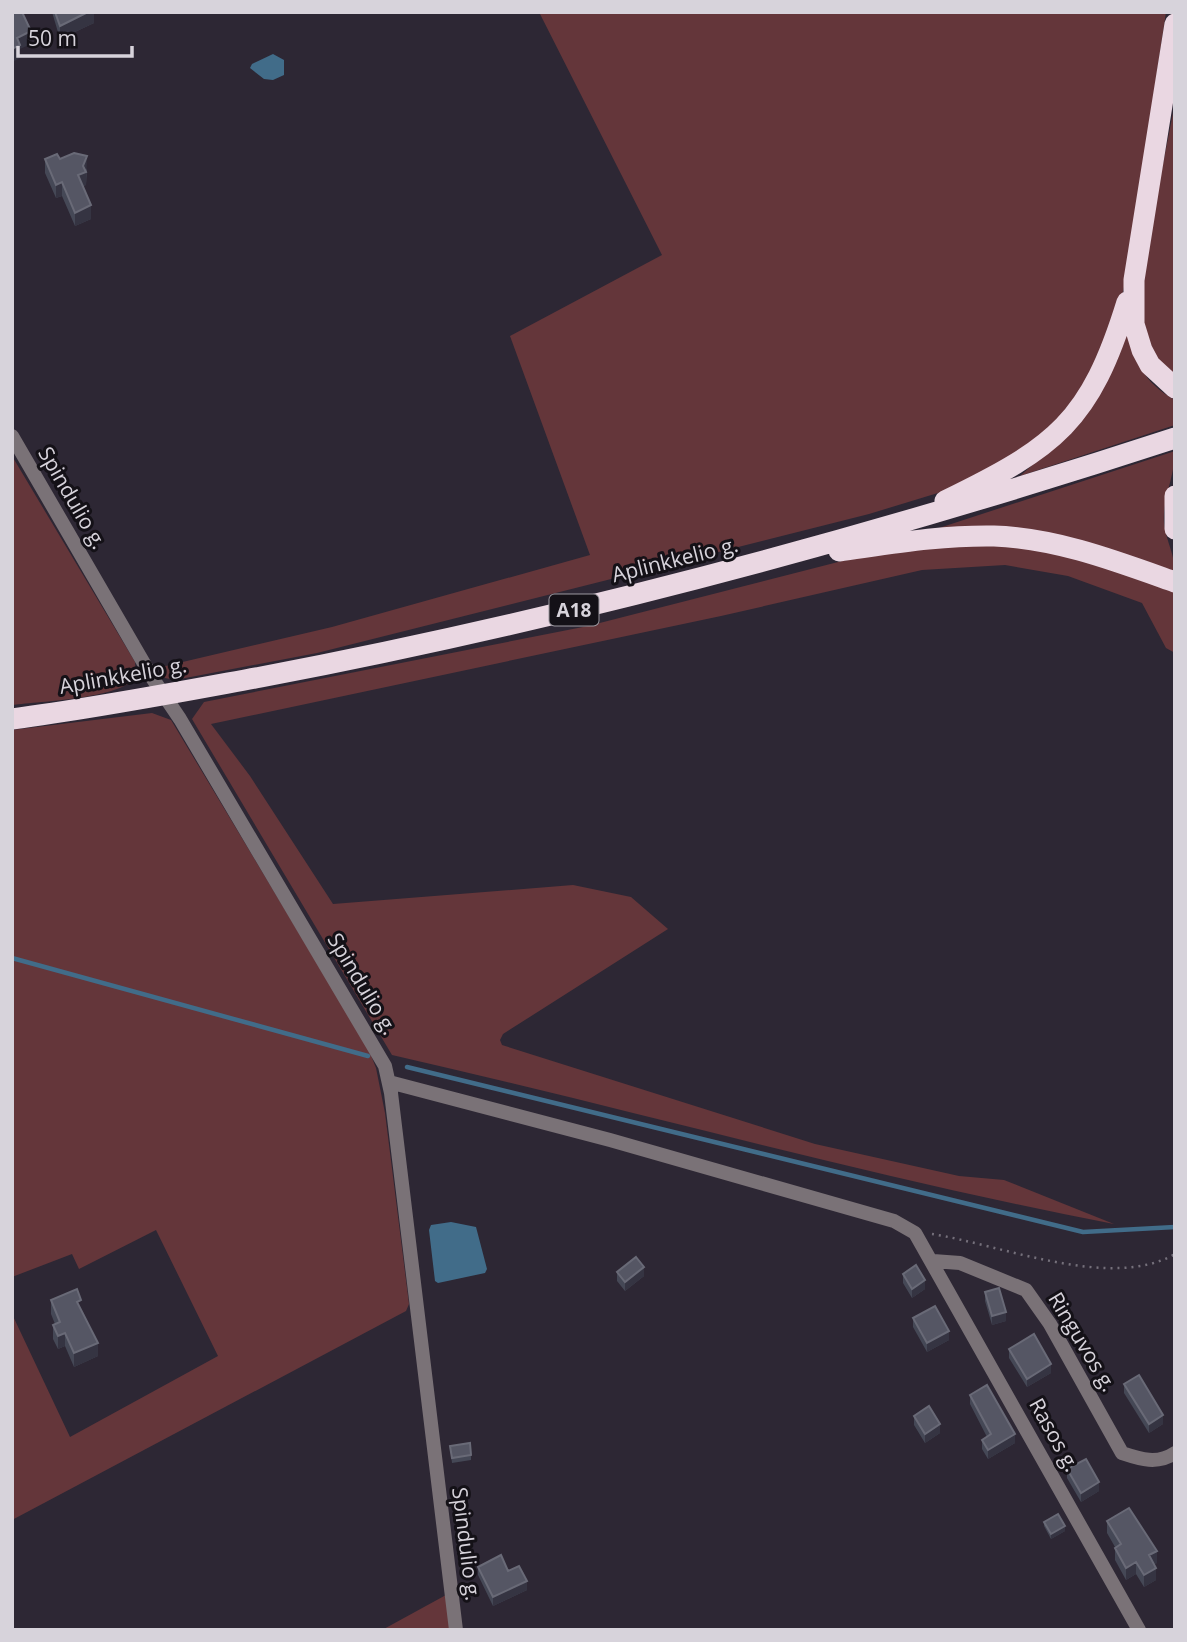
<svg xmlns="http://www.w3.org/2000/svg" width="1187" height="1642" viewBox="0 0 1187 1642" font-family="'Open Sans',sans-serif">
	<rect width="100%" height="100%" fill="#2d2734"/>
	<path fill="#64363a" d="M539 12H1166L1127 274 1116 321 1100 366 1039 442 951 489 869 514 317 653 175 680 165 678 157 668 332 627 590 555 510 336 662 255Z
		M1175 102V381C1161 370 1151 353 1145 337 1132 300 1167 149 1175 102Z
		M1128 329C1137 364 1142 381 1175 400V425L1020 476 1040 458Z
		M1175 451C1175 476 1162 500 1164 523 1166 541 1175 555 1175 573L939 528Z
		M12 456 135 662 136 678C116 699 43 701 12 705Z
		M975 544C1051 547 1104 565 1175 590V653L1166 648 1142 603 1068 576 1005 565 922 570 721 616 211 724 250 776 333 904 573 885 631 897 668 929 503 1034 500 1040 502 1045 815 1144 959 1176 1004 1180 1114 1224C871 1177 633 1110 392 1055L192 719 204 702 588 626 842 561 921 547Z
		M152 713 171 720 368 1048 376 1068 385 1113 409 1304 406 1311 12 1520V1314L70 1437 218 1356 156 1230 79 1269 72 1254 12 1277V730Z
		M446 1595 450 1630H382Z"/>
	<path fill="#416c89" d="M273 54 284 60V75L273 80 264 79 250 68 252 64Z
		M451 1222 476 1227 487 1269 485 1273 438 1283 435 1281 429 1230 431 1225Z"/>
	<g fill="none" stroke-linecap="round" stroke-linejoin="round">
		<path stroke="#416c89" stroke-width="4.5" d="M12 958 368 1056
			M407 1067 1083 1232 1175 1227"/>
		<path stroke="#75707b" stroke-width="2.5" stroke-dasharray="2 5" stroke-linecap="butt" d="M932 1234C1002 1245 1111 1291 1175 1254"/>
		<path stroke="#7a7277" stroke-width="14" d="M12 436 153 679 180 719 385 1066 391 1093 456 1630
			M389 1082 610 1140 894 1221 915 1233 1139 1630
			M933 1261 960 1263 1026 1290 1050 1324 1122 1453C1140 1459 1157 1465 1175 1453"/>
		<path stroke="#ead7e2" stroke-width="21" d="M1175 24 1134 280V324L1142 350 1150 365 1175 388
			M1175 496V529
			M945 501C1056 447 1090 422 1127 302
			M839 551C890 544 942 535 994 536 1056 538 1116 561 1175 582
			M12 719C96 708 179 692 261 677 571 618 875 536 1175 438"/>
	</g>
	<path fill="#454856" d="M52 12H94V23L60 39Z
		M45 159H60L87 169 86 185 83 186 91 219 75 226 62 196 56 198 45 173Z
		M617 1272 644 1276 625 1291 617 1281Z
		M903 1274 925 1289 912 1298 903 1283Z
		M985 1292 1006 1321 992 1325 985 1301Z
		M51 1300 81 1310 98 1356 74 1367 65 1346 58 1349 53 1339V1325L55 1324 51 1314Z
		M913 1318 949 1340 927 1352 913 1327Z
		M1009 1349 1051 1373 1027 1387 1009 1358Z
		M1124 1384 1163 1424 1149 1433 1124 1393Z
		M970 1395 1015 1443 988 1459 982 1449V1440L987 1437 970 1404Z
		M914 1416 940 1433 925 1443 914 1425Z
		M450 1446 471 1455V1460L452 1463Z
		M1067 1469 1099 1491 1081 1502 1067 1478Z
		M1107 1521 1157 1563 1154 1564 1156 1580 1144 1587 1136 1574 1126 1580 1115 1560V1547L1107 1533Z
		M1044 1522 1065 1531 1051 1539 1044 1526Z
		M478 1567 508 1571 527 1590 493 1606 478 1575Z"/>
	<path fill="#353442" d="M88 12H94V23L60 39V26Z
		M31 31V44L20 49V58L12 62V49L17 38Z
		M87 156 86 185 78 188V175Z
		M62 182V196L56 198V185Z
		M91 205V219L75 226V213Z
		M644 1267V1276L625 1291V1282Z
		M925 1280V1289L912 1298V1289Z
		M1006 1312V1321L992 1325V1316Z
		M949 1331V1340L927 1352V1343Z
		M65 1333V1346L58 1349V1336Z
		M98 1343V1356L74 1367V1353Z
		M1051 1364V1373L1027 1387V1379Z
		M1163 1415V1424L1149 1433V1424Z
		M940 1424V1433L925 1443V1434Z
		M1015 1434V1443L988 1459V1450Z
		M1099 1482V1491L1081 1502V1493Z
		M1065 1526V1531L1051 1539V1534Z
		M1157 1551V1563L1149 1567V1555Z
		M1136 1562V1574L1126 1580V1568Z
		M1156 1568V1580L1144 1587V1575Z
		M527 1581V1590L493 1606V1597Z"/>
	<path fill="#555664" stroke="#696a77" stroke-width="2" d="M12 12H22L31 31 17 38 20 45 12 49Z
		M55 12H88L60 26Z
		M74 153 87 156 83 166 86 172 78 175 91 205 75 213 62 182 56 185 45 159 57 154 60 159Z
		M636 1257 644 1267 625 1282 617 1272Z
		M916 1265 925 1280 912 1289 903 1274Z
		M999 1288 1006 1312 992 1316 985 1292Z
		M77 1289 81 1300 77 1302 98 1343 74 1353 65 1333 58 1336 53 1325 60 1322 51 1300Z
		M935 1306 949 1331 927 1343 913 1318Z
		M1034 1334 1051 1364 1027 1379 1009 1349Z
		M1139 1375 1163 1415 1149 1424 1124 1384Z
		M987 1385 1015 1434 988 1450 982 1440 991 1434 970 1395Z
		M929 1406 940 1424 925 1434 914 1416Z
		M470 1443 471 1455 452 1458 450 1446Z
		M1086 1459 1099 1482 1081 1493 1067 1469Z
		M1129 1508 1157 1551 1149 1555 1156 1568 1144 1575 1136 1562 1126 1568 1115 1548 1121 1544 1107 1521Z
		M1058 1514 1065 1526 1051 1534 1044 1522Z
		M501 1555 508 1571 519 1566 527 1581 493 1597 478 1567Z"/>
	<g text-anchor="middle" stroke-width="6" stroke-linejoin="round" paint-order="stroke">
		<rect fill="#141117" stroke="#9c99a0" stroke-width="2" x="549.5" y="594.5" width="49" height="31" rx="5"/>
		<g font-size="19" font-weight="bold" fill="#d7d3db">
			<text x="574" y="617">A18</text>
		</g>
		<g font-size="21" fill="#d7d3db" stroke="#141117">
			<text transform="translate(72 498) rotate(60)" y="7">Spindulio g.</text>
			<text transform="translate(675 560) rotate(-14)" y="7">Aplinkkelio g.</text>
			<text transform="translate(123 676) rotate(-10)" y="7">Aplinkkelio g.</text>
			<text transform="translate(362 984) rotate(59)" y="7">Spindulio g.</text>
			<text transform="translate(1082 1342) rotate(59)" y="7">Ringuvos g.</text>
			<text transform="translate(1054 1435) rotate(61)" y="7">Rasos g.</text>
			<text transform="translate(466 1544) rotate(83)" y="7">Spindulio g.</text>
		</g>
	</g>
	<rect width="1187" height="1642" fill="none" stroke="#d7d3db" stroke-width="28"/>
	<path d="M18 46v10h114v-10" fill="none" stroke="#d7d3db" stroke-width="3.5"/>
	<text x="28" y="46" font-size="21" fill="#d7d3db" stroke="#141117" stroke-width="5" paint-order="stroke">50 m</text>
</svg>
